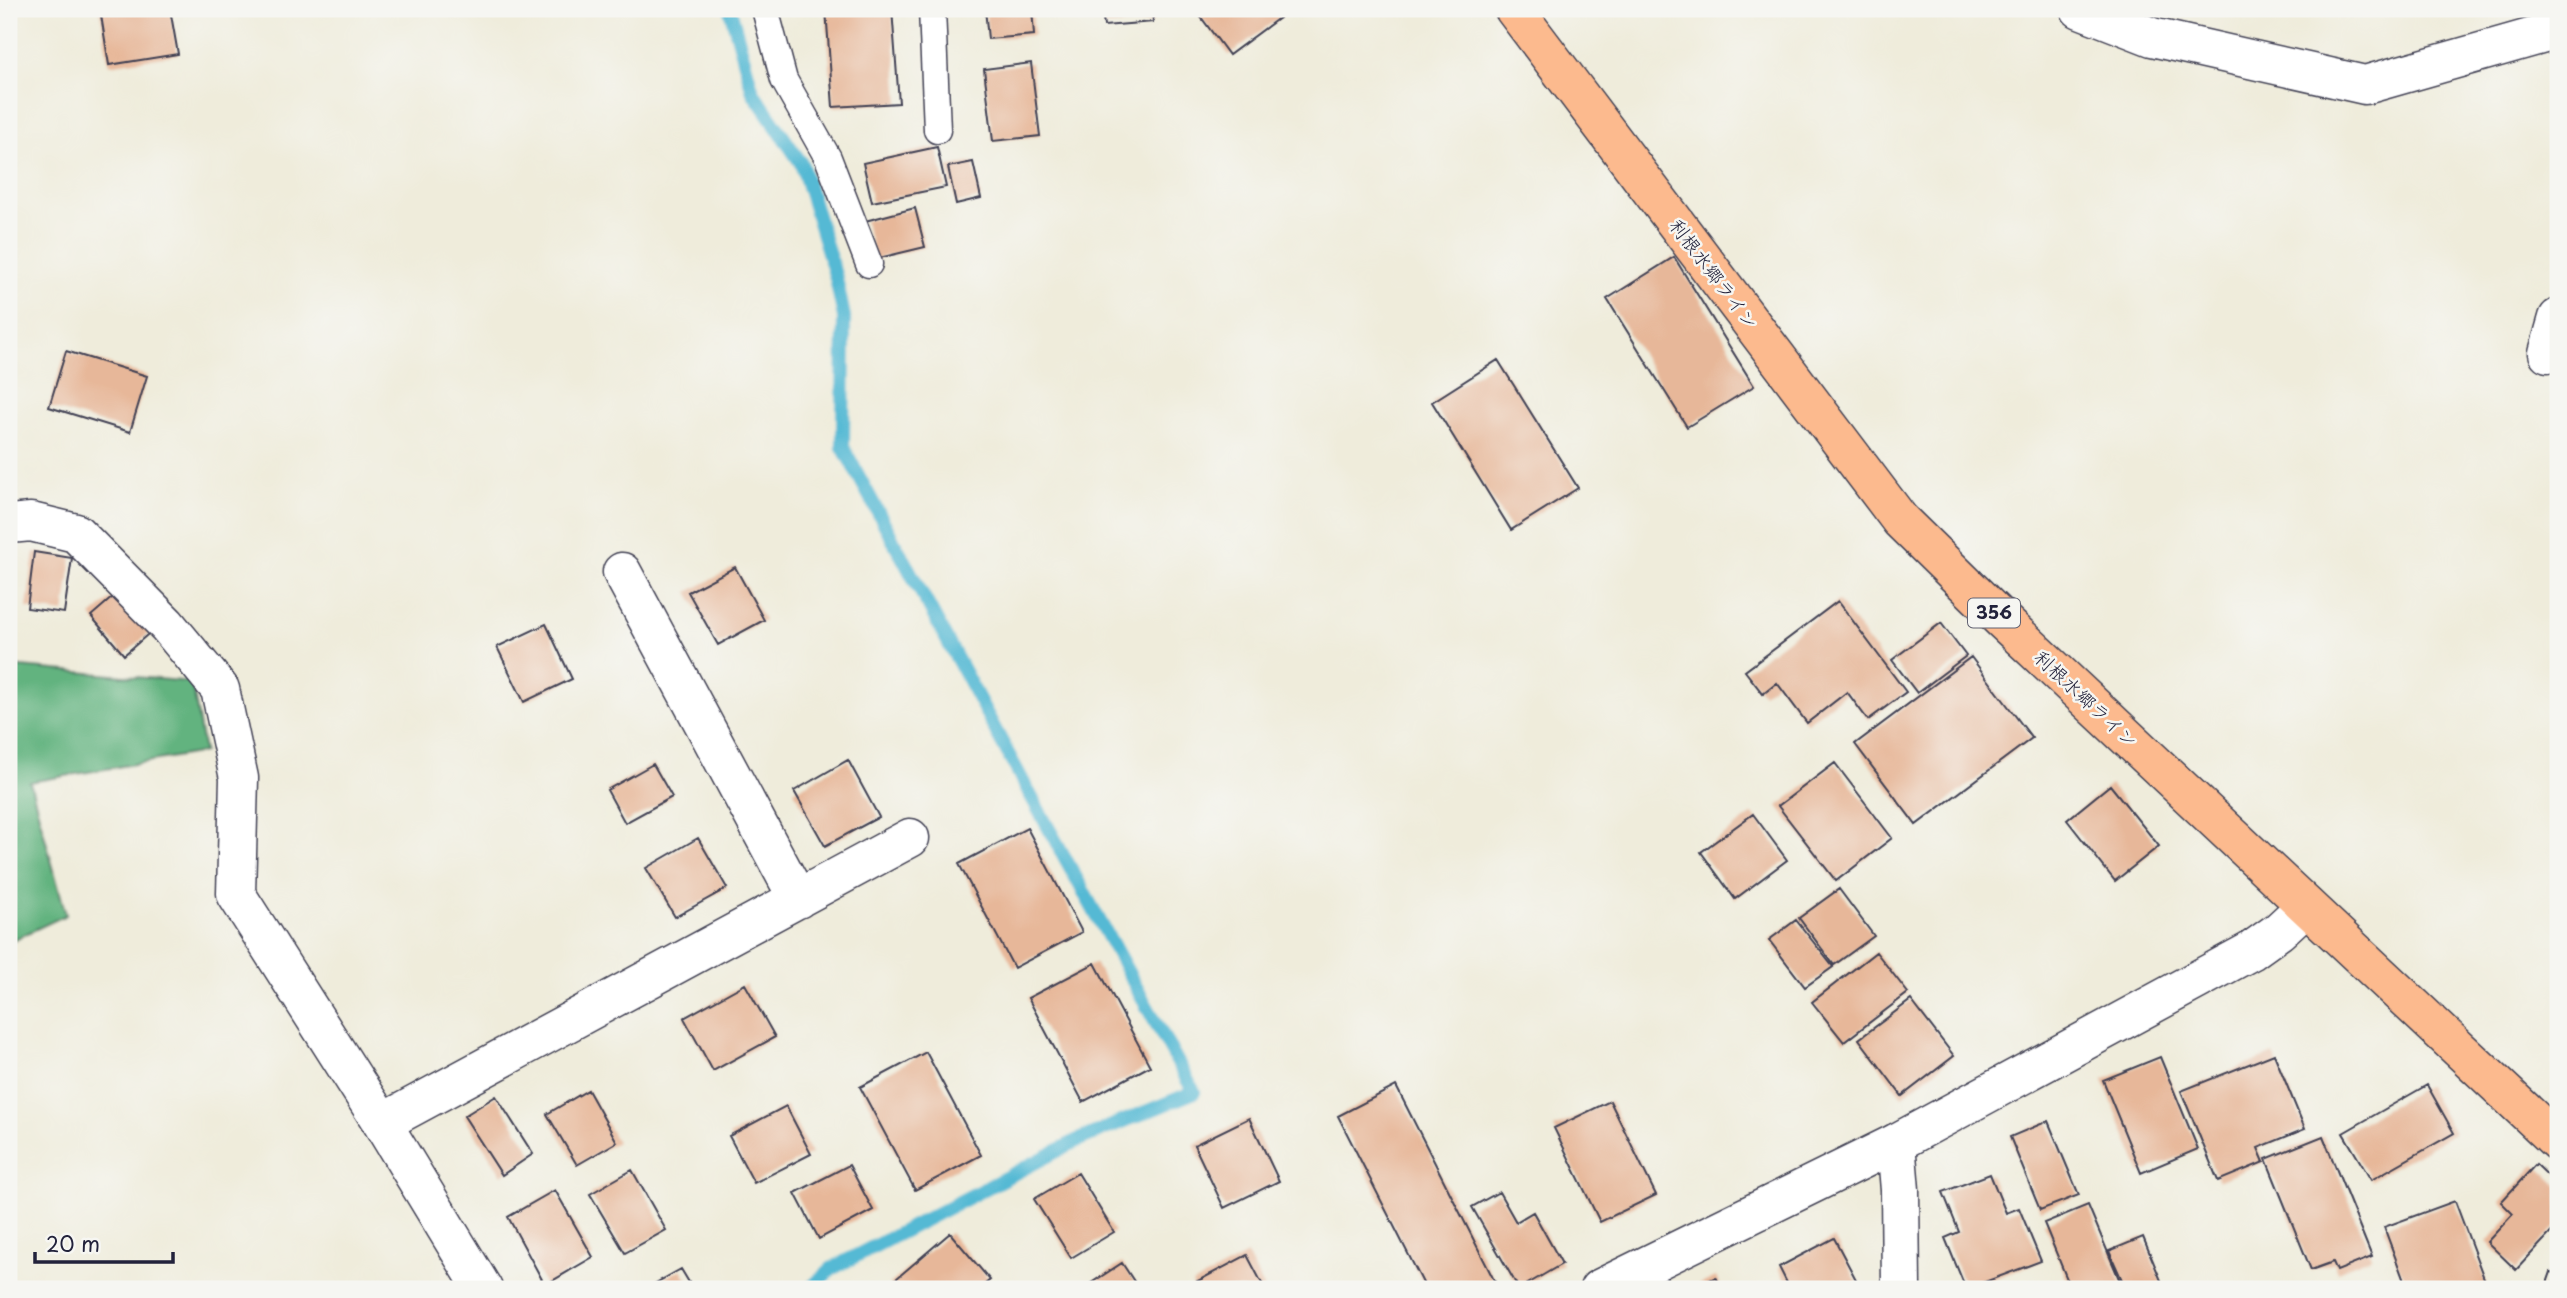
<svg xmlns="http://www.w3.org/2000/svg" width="2567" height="1298" viewBox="0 0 2567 1298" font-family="'Playpen Sans','Klee One',sans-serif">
	<rect width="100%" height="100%" fill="#f6f6f2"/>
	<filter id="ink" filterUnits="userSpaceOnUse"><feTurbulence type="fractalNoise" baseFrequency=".0143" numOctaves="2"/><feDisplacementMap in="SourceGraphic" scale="14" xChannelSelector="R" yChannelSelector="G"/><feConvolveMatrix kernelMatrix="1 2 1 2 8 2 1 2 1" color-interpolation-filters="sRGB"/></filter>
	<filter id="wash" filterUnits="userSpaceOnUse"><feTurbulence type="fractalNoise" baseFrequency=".00686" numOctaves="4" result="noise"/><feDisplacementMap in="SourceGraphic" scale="28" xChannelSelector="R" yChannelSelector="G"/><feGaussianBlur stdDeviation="1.57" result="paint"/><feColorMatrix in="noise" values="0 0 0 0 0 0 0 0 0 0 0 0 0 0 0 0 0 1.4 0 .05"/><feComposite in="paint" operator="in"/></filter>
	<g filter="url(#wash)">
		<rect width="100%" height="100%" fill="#efecdb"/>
		<path fill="#62b37f" stroke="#426a5d" stroke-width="2" d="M9 666 192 682 204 752 30 782 66 915 9 942Z"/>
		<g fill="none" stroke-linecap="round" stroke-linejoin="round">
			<path stroke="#55b9d4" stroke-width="14" d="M730 9 753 92 801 163 836 278 844 317 843 447 1032 798 1194 1092 1076 1141 831 1269 810 1289"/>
		</g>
		<g id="blocks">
			<path fill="#e7b799" d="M100 9H170L178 54 109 65Z
				M826 9H892L899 103 833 107Z
				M985 9H1032L1034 35 988 39Z
				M1102 9H1152L1153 22 1104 26Z
				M1195 9H1291L1229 55Z
				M1031 63 1040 136 993 141 984 69Z
				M937 147 946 187 872 202 863 163Z
				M973 162 981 198 956 204 948 167Z
				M915 208 925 247 875 259 865 221Z
				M1674 257 1754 386 1687 427 1607 299Z
				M66 351 147 376 130 432 49 407Z
				M1498 360 1578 488 1511 530 1432 402Z
				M34 552 72 558 64 613 27 608Z
				M735 567 764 620 718 645 688 592Z
				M121 590 154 629 124 655 91 616Z
				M1838 601 1906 692 1868 720 1847 692 1807 723 1777 683 1763 694 1745 671Z
				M1941 623 1966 656 1917 693 1892 660Z
				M546 624 572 679 524 702 497 647Z
				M1971 657 2032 738 1916 825 1855 744Z
				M848 760 879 817 825 846 794 791Z
				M1835 763 1892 838 1836 881 1778 806Z
				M653 764 672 797 625 823 607 790Z
				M2110 785 2159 846 2115 881 2067 820Z
				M1753 814 1787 860 1735 899 1701 852Z
				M1027 828 1082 932 1014 968 959 864Z
				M698 838 727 888 675 917 646 868Z
				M1839 889 1874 936 1834 965 1799 918Z
				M1796 920 1833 967 1805 987 1769 940Z
				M1876 952 1908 993 1844 1042 1812 1002Z
				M1095 963 1150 1066 1083 1102 1028 998Z
				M745 984 775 1037 713 1071 684 1018Z
				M1911 1000 1954 1056 1902 1096 1859 1039Z
				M926 1052 981 1155 915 1190 860 1087Z
				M2274 1054 2305 1129 2258 1148 2264 1162 2218 1181 2181 1091Z
				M2160 1057 2198 1149 2141 1173 2103 1080Z
				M2427 1085 2454 1133 2371 1180 2343 1133Z
				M1396 1086 1496 1284 1486 1289H1426L1338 1116Z
				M588 1090 617 1142 577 1165 547 1114Z
				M496 1096 533 1154 502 1175 464 1116Z
				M1610 1101 1656 1195 1600 1222 1554 1128Z
				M786 1106 811 1154 754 1183 729 1136Z
				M1249 1118 1279 1181 1224 1208 1194 1145Z
				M2048 1121 2079 1195 2040 1210 2010 1137Z
				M2323 1136 2372 1257 2337 1271 2333 1262 2311 1270 2266 1159Z
				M2536 1164 2558 1185V1225L2516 1270 2487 1242 2513 1214 2501 1202Z
				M849 1165 873 1210 819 1239 795 1193Z
				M632 1170 666 1230 625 1253 590 1194Z
				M1078 1173 1114 1232 1071 1258 1034 1199Z
				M1990 1174 2006 1213 2019 1208 2041 1261 1966 1289 1945 1238 1959 1232 1943 1192Z
				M555 1190 593 1257 545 1285 508 1217Z
				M1499 1192 1516 1222 1533 1212 1562 1264 1519 1289 1472 1207Z
				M2455 1201 2488 1289H2407L2384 1227Z
				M2088 1205 2122 1286 2113 1289H2071L2044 1223Z
				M950 1233 990 1280 979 1289H895L890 1284Z
				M2143 1237 2162 1283 2146 1289H2126L2109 1251Z
				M1834 1238 1861 1289H1790L1779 1267Z
				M1247 1255 1265 1289H1195L1192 1284Z
				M1122 1263 1139 1289H1082Z
				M681 1269 693 1289H645Z
				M2551 1272 2558 1274V1289H2545Z
				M1716 1277 1722 1289H1690Z"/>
		</g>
	</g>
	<g filter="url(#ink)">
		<use href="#blocks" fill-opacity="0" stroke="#414053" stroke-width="2"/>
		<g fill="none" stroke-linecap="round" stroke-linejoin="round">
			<g stroke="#414053" stroke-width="29">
				<path id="service" d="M765 9 784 80 828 158 869 264
					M932 9 937 130"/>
			</g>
			<g stroke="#414053" stroke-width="41">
				<path id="minor" d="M2080 9 2152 37 2365 85 2558 30
					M2548 353 2558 318
					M9 524 31 522 76 533 167 625 220 689 239 778 236 894 382 1123 483 1289
					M622 572 798 899
					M382 1123 910 838
					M1896 1143 1900 1190 1901 1289"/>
			</g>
			<g stroke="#414053" stroke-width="41">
				<path id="tertiary" d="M1599 1289 1896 1143 2251 951 2279 931 2306 906"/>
			</g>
			<g stroke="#414053" stroke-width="41">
				<path id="trunk" d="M1514 9 1900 520 2001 619 2558 1142"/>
			</g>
			<use href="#service" stroke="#fff" stroke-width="26"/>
			<use href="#minor" stroke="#fff" stroke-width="38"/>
			<use href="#tertiary" stroke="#fff" stroke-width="38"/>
			<use href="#trunk" stroke="#fcba8e" stroke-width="38"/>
		</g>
	</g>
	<g text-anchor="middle" stroke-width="5" stroke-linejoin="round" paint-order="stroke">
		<rect fill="#f6f6f2" stroke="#626272" stroke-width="2" x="1968" y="598.5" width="52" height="29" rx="5"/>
		<g font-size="18" font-weight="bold" fill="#22223b">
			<text x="1994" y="619">356</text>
		</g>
		<g font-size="19" fill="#22223b" stroke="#f6f6f2">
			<text transform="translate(1714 274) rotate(53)" y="7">利根水郷ライン</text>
			<text transform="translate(2086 699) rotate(43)" y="7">利根水郷ライン</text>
		</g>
	</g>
	<rect width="2567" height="1298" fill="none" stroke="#f6f6f2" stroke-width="35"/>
	<path d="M35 1252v10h138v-10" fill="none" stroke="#22223b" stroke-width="3.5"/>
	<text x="46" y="1252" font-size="21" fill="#22223b" stroke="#f6f6f2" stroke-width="5" paint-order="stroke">20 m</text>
</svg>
